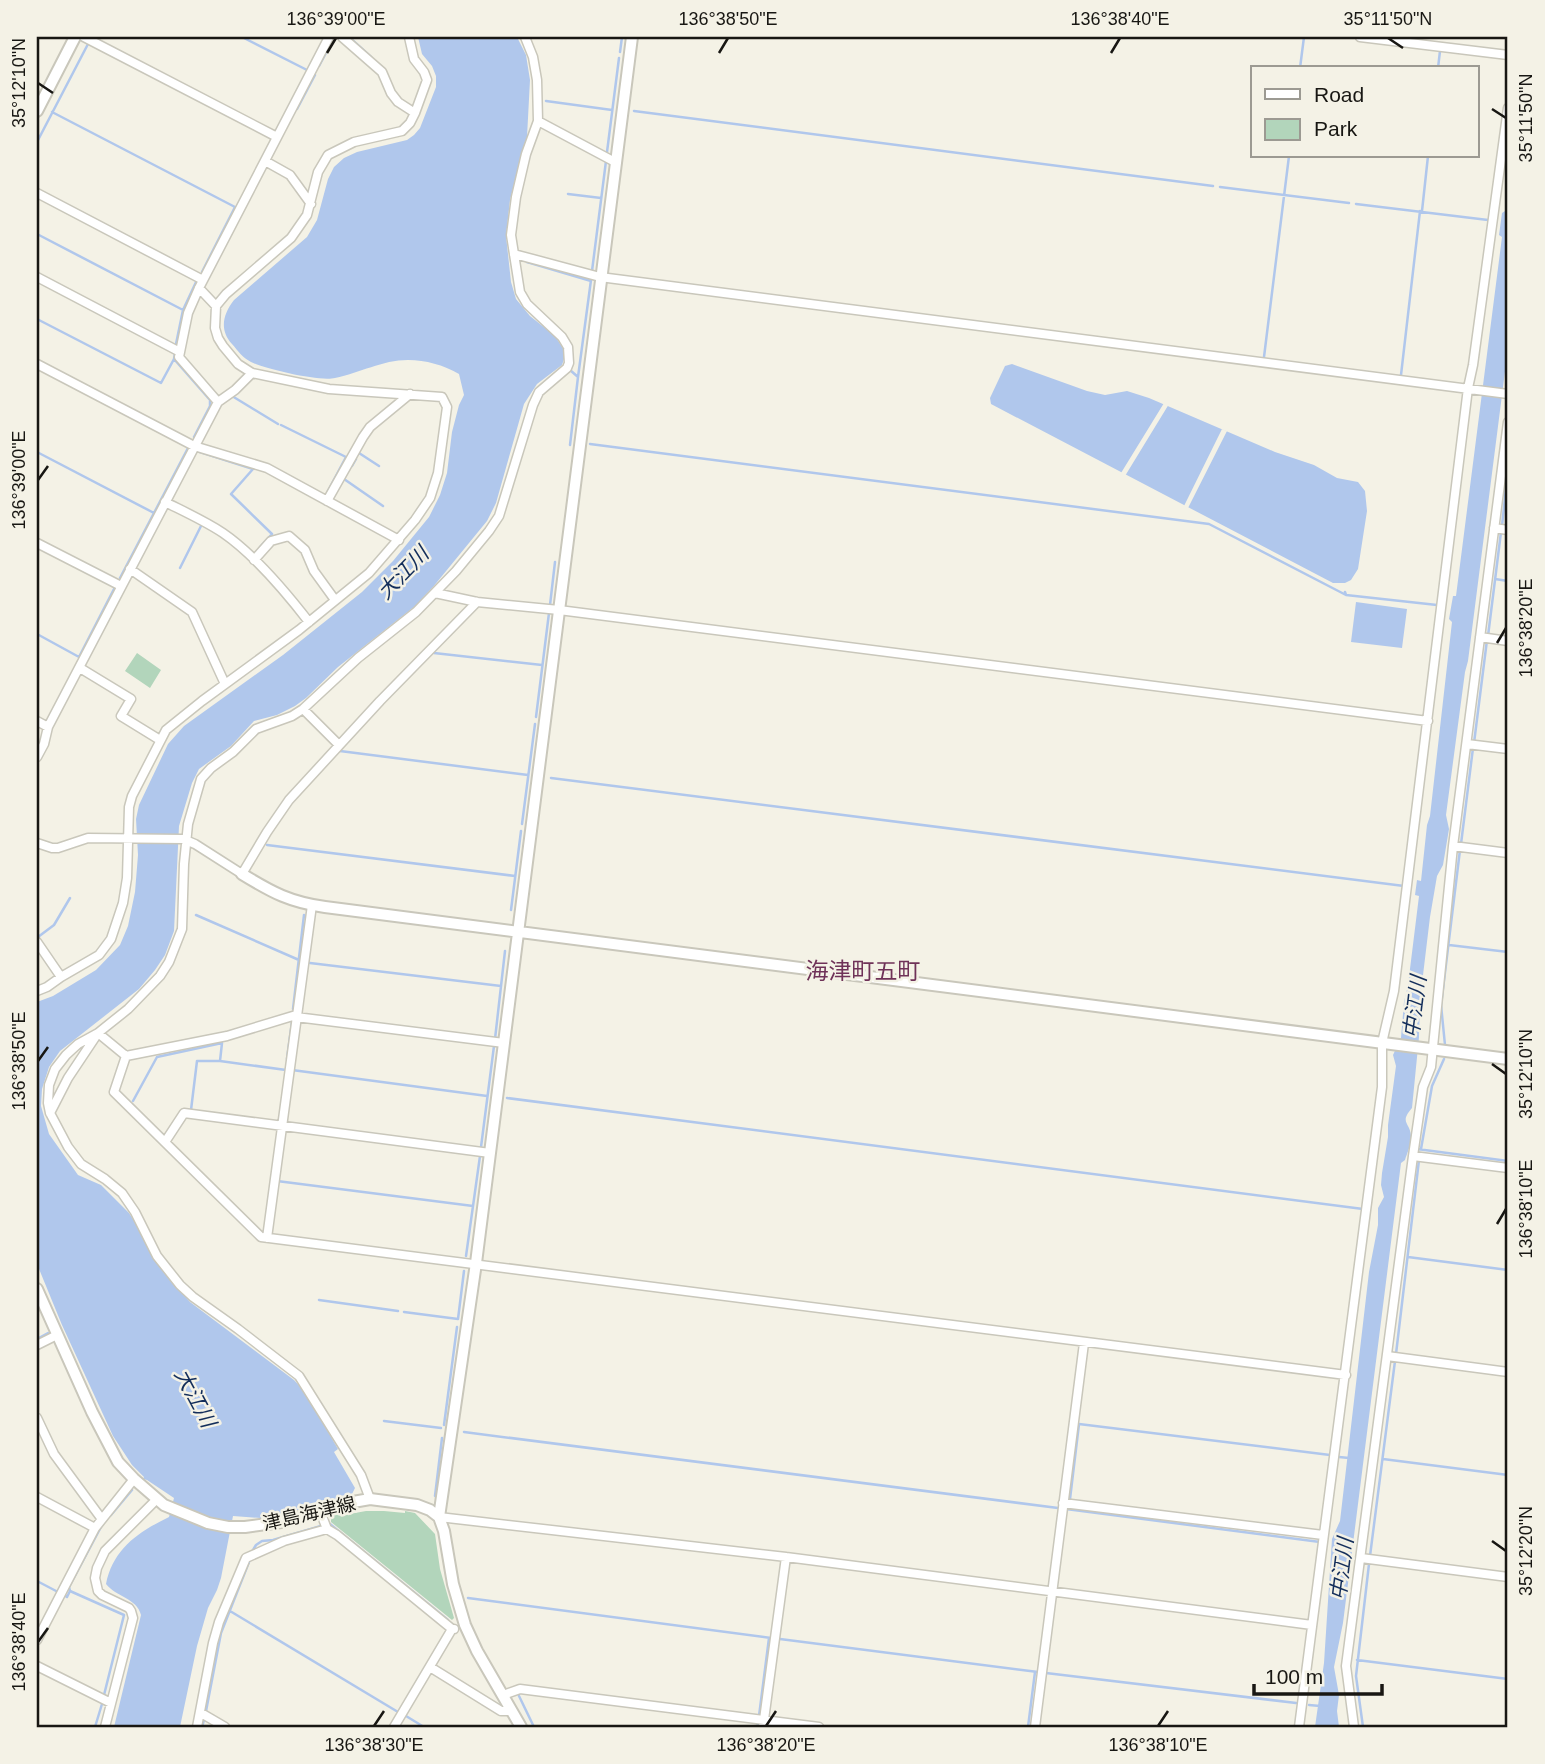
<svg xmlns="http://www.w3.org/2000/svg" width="1545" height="1764" viewBox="0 0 1545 1764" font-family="Helvetica,'Noto Sans JP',sans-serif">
	<rect width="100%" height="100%" fill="#f4f2e6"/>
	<path fill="#b2d5bb" d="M137 653 161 670 150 688 125 671Z
		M366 1511H384L405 1513V1511L415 1513 435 1534 440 1569 454 1618 452 1620 331 1522V1516L342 1512 344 1515Z"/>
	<path fill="#b0c7ec" d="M418 37H517L526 55 530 80 527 137 510 200 506 236 511 282 516 299 530 316 555 336 566 353 562 365 537 384 524 404 496 503 487 521 433 587 414 607 338 667 306 698 295 706 277 715 254 721 231 746 199 769 192 783 179 826 174 931 165 955 155 970 139 989 60 1051 49 1067 42 1089 41 1106 49 1134 78 1175 101 1185 129 1213 140 1230 158 1265 190 1302 294 1380 305 1392 338 1449 334 1452 355 1488 352 1494 308 1508 261 1518 233 1516 221 1578 217 1590 208 1608 197 1646 180 1727H114L141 1615C137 1598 116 1597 106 1584 113 1549 138 1532 169 1517L174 1498 147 1480 143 1479 144 1477 132 1465 113 1436 62 1325 37 1264V1002L53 996 96 970 120 945 128 926 135 892 138 855 136 819 139 805 168 744 184 726 283 655 362 592 393 561 429 517 440 495 447 473 452 432 459 405 464 395 459 374C443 365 426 360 408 360 382 360 360 373 335 378 320 382 265 369 251 362 243 358 238 351 232 344 219 330 223 314 234 300L307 237 317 220 328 179 334 167 344 158 357 152 407 140 414 135 420 128 436 87V76L432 66 422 54Z
		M1508 189V348L1468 661 1465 672 1446 815 1449 829 1443 865 1437 876 1430 917 1420 1000 1419 1037 1412 1108C1399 1123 1410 1122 1411 1136 1412 1143 1407 1153 1405 1160L1401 1163 1343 1623 1334 1667 1339 1695 1337 1711 1339 1727H1315L1324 1663 1332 1539 1340 1521 1369 1272 1378 1225V1208L1384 1197 1381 1185 1382 1173 1388 1137V1125L1396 1066 1393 1055 1401 1038 1404 1002 1408 985 1419 896 1415 895 1417 880 1421 881 1427 825 1430 816 1452 622 1449 619 1453 596H1456L1502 237 1499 235 1502 213 1505 211Z
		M1012 364 1087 391 1105 395 1127 391 1149 398 1275 452 1314 465 1337 478 1358 482 1365 491 1367 511 1358 569 1351 580 1345 583H1333L991 404 990 398 1005 366Z
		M1356 602 1407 609 1402 648 1351 642Z"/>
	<path fill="#f4f2e6" d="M1164 403 1169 404 1125 476 1121 473Z
		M1222 429 1227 431 1188 508 1184 506Z"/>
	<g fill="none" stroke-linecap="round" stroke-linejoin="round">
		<path stroke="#b0c7ec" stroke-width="2.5" d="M242 37 307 70
			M349 37 371 57
			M620 52 622 37
			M319 66 334 38
			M1300 68 1304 37
			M1438 68 1440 51
			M546 101 612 110
			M297 109 315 75
			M634 111 1213 186
			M52 112 235 207 202 272
			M37 142 88 44
			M607 152 619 58
			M1220 187 1349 203
			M568 194 601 198
			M1356 204 1488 220
			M1422 211 1428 156
			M37 234 183 310
			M527 262 591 281
			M592 271 606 161
			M37 319 161 383 174 359
			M176 344 183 310 197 280
			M175 353 174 359 210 400V406L194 437
			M1264 357 1289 156
			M1401 375 1420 211
			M578 377 591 280
			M230 398 232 396 278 424
			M281 425 346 457 328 491
			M590 444 1209 524 1346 595
			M570 445 578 377 570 370
			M197 451 253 469 231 494 272 534 260 547
			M37 452 154 513
			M359 453 379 466
			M352 466 356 459
			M344 479 383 506
			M1502 526 1508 469
			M180 568 202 524
			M120 578 188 448
			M1495 579 1508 581
			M1345 592 1346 595 1437 605
			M550 605 555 562
			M37 634 79 657 115 587
			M1488 636 1501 532
			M434 653 542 665
			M536 717 549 613
			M1474 743 1487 640
			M340 751 528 775
			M551 778 1404 886
			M522 824 535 724
			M1461 844 1473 748
			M267 845 515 876
			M511 910 521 831
			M196 915 299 960
			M37 936 38 937 54 925 70 898
			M1449 945 1508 952
			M310 963 501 986
			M293 1009 304 915
			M495 1039 505 951
			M1445 1045 1441 1005 1460 850
			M287 1059 292 1022
			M292 1070 487 1096
			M507 1098 1363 1209
			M133 1101 157 1057 222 1043 220 1061
			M191 1110 197 1061H220L286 1070
			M481 1147 494 1046
			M1417 1149 1508 1161
			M1421 1149 1432 1086 1444 1059
			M277 1181 473 1206
			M466 1256 480 1156
			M1408 1257 1508 1270
			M319 1300 398 1311
			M404 1312 458 1319 464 1271
			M37 1339 48 1333
			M1396 1354 1419 1160
			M384 1421 441 1428
			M444 1425 457 1327
			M464 1432 1058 1508
			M1339 1457 1349 1458
			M1383 1459 1508 1475
			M435 1496 442 1438
			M1070 1499 1079 1424 1330 1455
			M1066 1509 1320 1542
			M111 1515 132 1490
			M330 1524 448 1620
			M253 1550 256 1545 262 1541 273 1540 321 1526
			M1370 1556 1395 1361
			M37 1581 58 1592
			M70 1591 69 1587 102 1525
			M64 1595 67 1597 70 1591 124 1615 104 1695
			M468 1598 771 1638
			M230 1611 398 1712
			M780 1639 1038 1672
			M1357 1660 1508 1679
			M1046 1673 1296 1703
			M519 1696 534 1727
			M1309 1705 1320 1706
			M206 1711 221 1633 249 1562
			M406 1716 424 1727
			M759 1716 769 1638
			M95 1727 102 1704
			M202 1727 204 1720
			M757 1727 758 1723
			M1028 1727 1035 1672
			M1363 1727 1356 1676 1369 1564"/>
		<g stroke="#c9c7bb" stroke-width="11">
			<path id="street" d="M84 37 277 137
				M409 37 414 59 424 72 427 80 415 113
				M1360 37 1508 55
				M538 121 615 162
				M265 161 290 175 311 204
				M37 193 203 280
				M514 254 600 277 1508 394
				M37 277 180 352
				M199 288 216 306
				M37 364 194 446 267 468 399 540
				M218 402 235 390 252 373
				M327 501 363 437 370 427 410 394
				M165 502C185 512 205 521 223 533 255 555 285 591 309 622
				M1494 528 1508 530
				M37 543 121 586
				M254 560 271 541 289 536 305 550 314 571 335 600
				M130 569 192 612 225 684
				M435 593 477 602 559 610 1428 721
				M1480 637 1508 641
				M80 668 131 699 121 716 160 740
				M303 709 339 745
				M37 721 48 727
				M1467 744 1508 749
				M37 757 44 744 48 727 218 402 179 357 188 313 199 288 329 37
				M37 843 52 848H58L88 838 183 839 195 844 242 874 267 832 289 800 380 701 477 602
				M1453 846 1508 853
				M37 942 61 977
				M37 991 47 987 61 977 99 955 111 939 123 903 127 878 129 807 132 796 166 730 202 701 299 630 369 573 415 520 430 498 438 473 447 407 442 397 329 389 252 373 238 364 223 346 218 338 215 328 216 306 226 294 291 238 307 215 318 172 328 155 354 142 402 131 410 123 415 113 398 102 391 93 382 72 342 37
				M296 1017 504 1043
				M126 1056 114 1092 261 1237 1346 1375
				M126 1056 98 1033 68 1078 50 1113 68 1147 81 1164 105 1179 122 1193 135 1212 157 1256 180 1285 193 1297 238 1329 299 1376 361 1475 370 1499
				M126 1056 227 1036 296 1015
				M50 1113 48 1103 49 1085 55 1069 66 1055 78 1044 98 1033 128 1009 160 976 169 962 182 929 184 864 188 824 201 779 211 768 233 752 256 729 292 716 303 709 358 658 416 612 456 571 489 531 499 516 533 405 539 392 567 368 569 363 568 347 562 337 527 304 520 292 511 235 516 197 526 154 538 121 537 80 533 57 525 37
				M165 1142 184 1113 490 1153
				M1413 1156 1508 1168
				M267 1238 312 905
				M37 1345 57 1335
				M1387 1356 1508 1372
				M37 1418 54 1454 101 1518
				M37 1497 95 1528
				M1063 1503 1323 1535
				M320 1511 327 1529 337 1535 452 1629
				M439 1517 786 1557 1312 1625
				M1361 1558 1508 1577
				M37 1640 95 1528 134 1479
				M37 1666 111 1703
				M430 1667 501 1711H512
				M503 1695 520 1689 819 1727
				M201 1713 225 1727
				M105 1727 133 1618 131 1611 129 1608 102 1595 98 1591 95 1578 97 1568 105 1551 157 1499
				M197 1727 213 1643 219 1622 246 1558 284 1541 327 1529
				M394 1727 452 1629H454
				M763 1727 786 1557
				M1035 1727 1084 1343
				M1299 1727C1327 1514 1355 1301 1382 1087V1043L1394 991 1468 388 1473 365 1508 108
				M1354 1727 1346 1666 1413 1156 1423 1087 1431 1067 1453 846 1508 422"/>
		</g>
		<g stroke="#c9c7bb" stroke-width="14">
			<path id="secondary" d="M37 111 75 37
				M242 874C273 893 290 902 325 907L1508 1059
				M37 1289 92 1412 118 1462 134 1479 164 1505 208 1523 228 1527H245L281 1522 353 1502 370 1499 417 1505 430 1510 439 1517 444 1531 453 1584 465 1625 477 1651 521 1727
				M439 1517 476 1263 632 37"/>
		</g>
		<use href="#street" stroke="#fff" stroke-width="8"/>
		<use href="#secondary" stroke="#fff" stroke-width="10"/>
	</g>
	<path fill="none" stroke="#181713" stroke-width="2.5" d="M1388 38 1403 48M327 53 336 38M719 53 728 38M1111 53 1120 38M38 83 53 93M1492 109 1506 118M38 480 48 466M1497 643 1506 628M38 1061 48 1047M1492 1064 1506 1074M1497 1224 1506 1209M1492 1541 1506 1551M38 1642 48 1628M374 1726 384 1711M766 1726 776 1711M1158 1726 1168 1711"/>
	<g text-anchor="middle" stroke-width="5" stroke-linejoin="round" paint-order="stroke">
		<g font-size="19" fill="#181713" stroke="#f4f2e6">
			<text transform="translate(309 1513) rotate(-13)" y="7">津島海津線</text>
		</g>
		<g font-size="21" font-style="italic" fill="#132e5b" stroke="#f4f2e6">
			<text transform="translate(403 573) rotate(-46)" y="7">大江川</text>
			<text transform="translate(1415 1007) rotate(-83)" y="7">中江川</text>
			<text transform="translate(195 1398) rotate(62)" y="7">大江川</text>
			<text transform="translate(1342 1569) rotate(-83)" y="7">中江川</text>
		</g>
		<g font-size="23" fill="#6f3258" stroke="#f4f2e6">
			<text x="863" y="979">海津町五町</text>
		</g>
	</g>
	<rect width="1545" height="1764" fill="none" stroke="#f4f2e6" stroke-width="77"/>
	<rect x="1251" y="66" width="228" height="91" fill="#f4f2e6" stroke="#9c9a92" stroke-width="2"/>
	<rect x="1265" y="89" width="35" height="10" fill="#ffffff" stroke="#9c9a92" stroke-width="2"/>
	<text x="1314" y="102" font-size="21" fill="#181713">Road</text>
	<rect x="1265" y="119" width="35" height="21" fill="#b2d5bb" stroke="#9c9a92" stroke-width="2"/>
	<text x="1314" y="136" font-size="21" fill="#181713">Park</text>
	<path d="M1254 1684v10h128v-10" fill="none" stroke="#181713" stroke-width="3.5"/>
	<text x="1265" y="1684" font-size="21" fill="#181713" stroke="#f4f2e6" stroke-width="5" paint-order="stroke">100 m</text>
	<rect x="38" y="38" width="1468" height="1688" fill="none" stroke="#181713" stroke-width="2.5"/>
	<g font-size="18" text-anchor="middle" fill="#181713">
		<text x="336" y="25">136°39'00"E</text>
		<text x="728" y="25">136°38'50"E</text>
		<text x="1120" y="25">136°38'40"E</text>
		<text x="1388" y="25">35°11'50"N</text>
		<text transform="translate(19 83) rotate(-90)" y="6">35°12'10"N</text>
		<text transform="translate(1526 118) rotate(-90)" y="6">35°11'50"N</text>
		<text transform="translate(19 480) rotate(-90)" y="6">136°39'00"E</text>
		<text transform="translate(1526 628) rotate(-90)" y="6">136°38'20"E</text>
		<text transform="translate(19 1061) rotate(-90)" y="6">136°38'50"E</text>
		<text transform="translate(1526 1074) rotate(-90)" y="6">35°12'10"N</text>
		<text transform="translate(1526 1209) rotate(-90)" y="6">136°38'10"E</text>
		<text transform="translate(1526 1551) rotate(-90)" y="6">35°12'20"N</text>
		<text transform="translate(19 1642) rotate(-90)" y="6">136°38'40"E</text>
		<text x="374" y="1751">136°38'30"E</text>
		<text x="766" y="1751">136°38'20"E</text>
		<text x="1158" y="1751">136°38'10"E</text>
	</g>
</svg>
